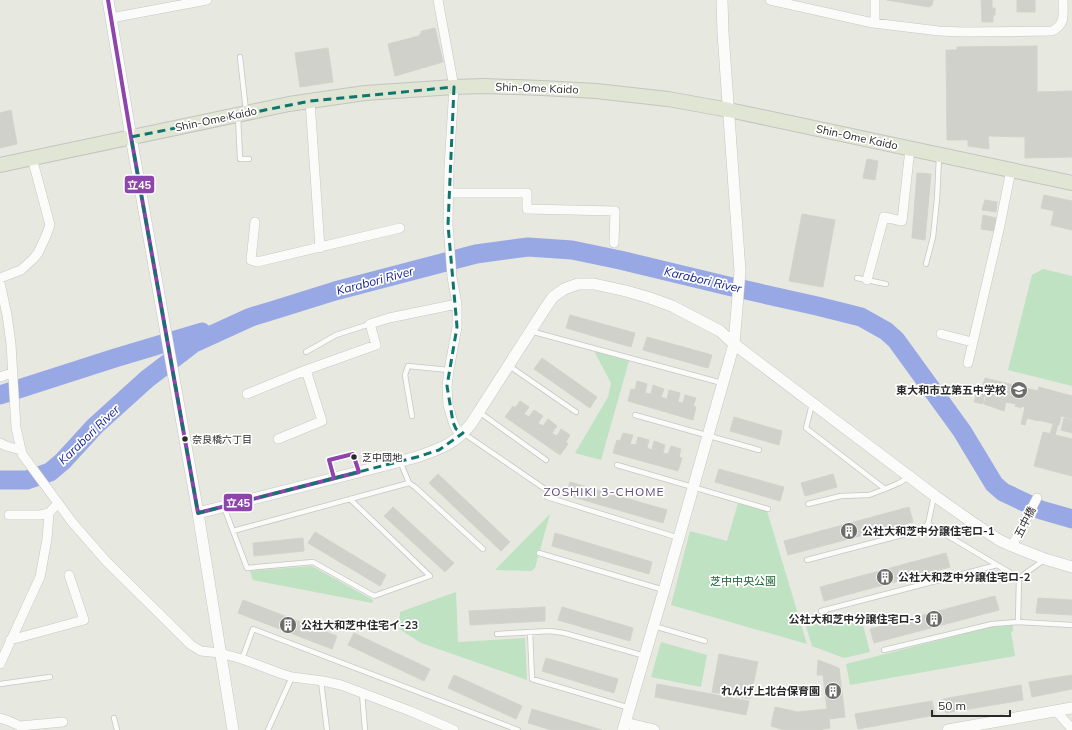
<svg xmlns="http://www.w3.org/2000/svg" width="1072" height="730" viewBox="0 0 1072 730" font-family="Mulish,'Noto Sans JP',sans-serif">
	<rect width="100%" height="100%" fill="#e7e8e0"/>
	<path fill="#bee2c2" d="M1043 269 1072 276V386L1008 370 1032 275Z
		M594 351 629 361 601 460 575 453 608 397 611 383Z
		M738 503 767 511 807 644 671 605 690 531 727 541Z
		M550 514 535 568 531 571 495 570Z
		M312 566 373 600 372 603 253 580 250 571Z
		M456 592 458 642 525 638 527 680 421 643 399 629 400 612Z
		M860 614 870 652 844 658 812 646 806 626Z
		M1013 625V631L1011 632 1015 656 850 685 846 664 990 627Z
		M661 642 707 655 701 687 651 677Z"/>
	<g fill="none" stroke-linecap="round" stroke-linejoin="round">
		<path stroke="#98a8e5" stroke-width="19" d="M0 395 115 358 202 332
			M0 480H27L50 472 63 461 95 426 147 379 194 343 251 317 271 311 335 291 476 254 528 247 572 250 620 260 728 286 817 306 861 317 886 331 896 340 962 431 994 484 1003 492 1041 510 1072 519"/>
	</g>
	<path fill="#d0d1cb" stroke="#d2d3cc" d="M887 0H933L932 5 929 7Z
		M981 0H992V8H995V15H993V22H982Z
		M1017 0H1035V12H1017Z
		M435 28 443 62 395 76 388 44 419 36 422 31Z
		M1037 46V92L1072 91V157L1025 158V137L988 136 989 149 968 146V140H947L946 50H957V47Z
		M328 48 333 82 300 87 295 53Z
		M11 110 17 144 0 148V113Z
		M867 159 878 161 875 180 863 178Z
		M917 173 931 174 925 240 912 238Z
		M1044 195 1072 201V230L1051 225 1054 211 1041 208Z
		M985 200 997 202 996 212 982 210Z
		M802 214 835 220 823 287 789 281Z
		M983 215 996 218 994 231 981 229Z
		M570 315 635 333 631 347 566 328Z
		M647 337 712 355 708 368 643 350Z
		M542 358 597 397 590 408 534 369Z
		M985 378 1038 391 1039 387 1072 396V419L1061 416 1059 425 1038 420V421L1027 418 1025 425 1021 424 1025 407 1021 406V408L1015 406 1016 404 1006 402 1004 411 984 404 986 397 980 395Z
		M637 381 647 384 645 393 651 394 653 385 664 389 661 397 667 399 669 390 680 393 678 402 683 403 685 395 696 398 693 406 696 407 693 420 628 401 631 389 635 390Z
		M976 395 984 397 983 404 974 402Z
		M520 401 529 407 524 414 529 417 534 410 543 416 538 423 543 426 548 419 557 426 552 433 557 436 561 429 570 435 566 442 568 444 560 455 505 417 513 406 515 408Z
		M734 417 782 431 779 445 730 431Z
		M1064 418 1072 420V433L1061 430Z
		M1053 424 1058 425 1055 435 1050 434Z
		M1043 432 1072 439V476L1034 466Z
		M623 433 633 435 630 444 636 445 638 437 649 440 647 448 652 450 654 441 665 445 663 453 668 454 671 446 681 449 679 457 682 458 678 471 613 453 617 440 620 441Z
		M719 469 784 487 780 501 715 482Z
		M438 474 510 542 501 551 429 483Z
		M833 474 837 487 805 496 801 483Z
		M570 482 667 510 663 523 566 495Z
		M393 507 454 563 445 572 384 516Z
		M909 507 913 522 788 555 784 541Z
		M315 532 386 575 380 586 308 543Z
		M555 533 652 562 649 574 552 546Z
		M303 538 304 551 254 556 253 543Z
		M946 553 950 567 824 601 820 587Z
		M995 596 999 610 874 643 870 629Z
		M1038 598 1072 600V615L1036 613Z
		M243 600 337 636 332 649 238 613Z
		M545 607V621L470 625 469 611Z
		M562 607 633 628 630 641 558 620Z
		M354 633 430 669 424 681 348 645Z
		M719 654 758 662 750 699 712 692Z
		M546 658 618 679 614 693 542 671Z
		M818 660 839 668 845 717 829 719 830 728 818 730H784L771 726 775 707 798 712 827 709 823 675H817Z
		M454 675 522 706 516 719 448 688Z
		M1072 675V689L1032 697 1029 682Z
		M657 684 749 701 746 715 655 697Z
		M1021 685 1023 700 946 713 943 699Z
		M932 701 935 715 858 729 855 714Z
		M532 709 602 730H552L528 723Z"/>
	<g fill="none" stroke-linecap="round" stroke-linejoin="round">
		<g stroke="#c6c6c5" stroke-width="6">
			<path id="service" d="M240 57 246 111
				M238 116 240 159H249
				M926 264 933 237 937 199 939 157
				M857 278 886 284
				M530 331 722 383
				M306 352 336 335 370 324
				M508 365 576 412
				M812 404 806 428 885 489 899 483 909 477
				M479 412 546 460
				M635 415 759 450
				M412 416 405 375 408 366 449 370
				M463 433 545 489
				M617 465 768 509
				M334 478 329 460 353 454 358 471
				M409 483 415 487 483 549
				M934 496 928 524 1019 578 1044 560
				M547 497 679 538
				M808 504 841 496 869 495 885 489
				M224 507 233 531 409 483 400 461
				M233 531 247 568 313 562 374 596 430 576 350 499
				M539 553 664 590
				M807 560 921 530 928 524
				M821 611 997 565
				M1018 622 1019 578
				M654 626 705 641
				M530 632 532 679 630 708
				M497 634 550 631 564 633 645 656
				M884 650 992 624 1018 622 1072 625
				M242 659 253 629 518 730
				M321 681 327 730
				M0 684 50 677
				M362 693 365 730
				M114 718 117 730
				M268 730 292 677"/>
		</g>
		<g stroke="#c6c6c5" stroke-width="10">
			<path id="minor" d="M438 0 454 87 449 167 448 225 452 277 457 304V327L449 370 447 386 448 405 453 422 456 429 463 433
				M770 0 873 23 939 31 964 32 1052 31C1066 24 1063 14 1063 0
				M875 0V23
				M111 18 207 0
				M310 101 320 248
				M448 193H527V209L615 211 614 243
				M255 222 251 260 257 262 400 228
				M0 278 21 270 33 259 38 253 46 236 50 225 32 158
				M867 280 884 217 902 221 910 149
				M0 283 7 315 11 344 16 428 22 454 72 522 106 561 191 645 201 651 220 653 242 659 282 674 292 677 323 681 341 685 410 711 454 730
				M941 334 972 342
				M968 363 999 230 1011 170
				M0 377 12 373
				M247 394 306 370 376 345 370 324 389 318 457 304
				M278 439 322 421 306 370
				M0 443 6 446 21 450
				M9 515H40L49 513
				M1012 546 1037 498
				M10 640 84 620 69 575
				M0 664 40 577 47 539 49 513 58 503
				M1056 711 1072 729
				M0 718 9 721 20 726 63 722"/>
		</g>
		<g stroke="#c6c6c5" stroke-width="12">
			<path id="tertiary" d="M108 0 131 137 198 513 233 730
				M198 513 417 457C440 449 455 444 471 424L546 307 553 297 564 289 578 284H594L626 291 650 298 672 306 720 331 734 344 935 496 969 520 999 540 1012 546 1045 559 1072 567
				M625 723 654 730
				M623 730 664 590 734 344 740 271 723 33 722 0
				M948 730 1072 708"/>
		</g>
		<g stroke="#c4c4c1" stroke-width="16">
			<path id="primary" d="M0 165 289 104 365 93 454 87 484 86 542 88 596 91 668 99 729 110 1072 183"/>
		</g>
		<use href="#service" stroke="#fbfcfa" stroke-width="4.5"/>
		<use href="#minor" stroke="#fbfcfa" stroke-width="9"/>
		<use href="#tertiary" stroke="#fbfcfa" stroke-width="11"/>
		<use href="#primary" stroke="#e0e5d4" stroke-width="14"/>
		<g stroke="#fff" stroke-width="7">
			<path id="bus-1" d="M108 0 131 137 198 513 359 472 353 454 329 460 334 478"/>
		</g>
		<use href="#bus-1" stroke="#8e44ad" stroke-width="4"/>
	</g>
	<path fill="none" stroke="#0f766e" stroke-width="3" stroke-dasharray="8 5" stroke-linejoin="round" d="M454 87 448 225 457 327 447 386 453 422 456 429 463 433 439 450 417 457 198 513 131 137 310 101Z"/>
	<defs>
		<g id="school-disc" transform="scale(0.9)"><circle r="9.5" fill="#6c6c6a" stroke="#fff"/><path d="M0-5L7-2L0 1L-7-2ZM-4 1L0 2.5L4 1V4Q0 6-4 4Z" fill="#fff"/></g>
		<g id="building-disc" transform="scale(0.9)"><circle r="9.5" fill="#6c6c6a" stroke="#fff"/><path d="M-4-6H4V6H1V3H-1V6H-4ZM-2.5-4.3h1.7v1.8h-1.7ZM.8-4.3h1.7v1.8H.8ZM-2.5-1h1.7V.8h-1.7ZM.8-1h1.7V.8H.8Z" fill="#fff"/></g>
	</defs>
	<g fill-rule="evenodd">
		<use href="#school-disc" x="1019" y="390"/>
		<use href="#building-disc" x="849" y="531"/>
		<use href="#building-disc" x="885" y="577"/>
		<use href="#building-disc" x="934" y="619"/>
		<use href="#building-disc" x="288" y="625"/>
		<use href="#building-disc" x="833" y="691"/>
	</g>
	<g fill="#2a2a2a" stroke="#fff" stroke-width="1.5">
		<circle cx="185" cy="439" r="3.5"/>
		<circle cx="354" cy="457" r="3.5"/>
	</g>
	<g text-anchor="middle" stroke-width="3.5" stroke-linejoin="round" paint-order="stroke">
		<g font-size="10" fill="#2a2a2a" stroke="#fff" text-anchor="start">
			<text x="192" y="443">奈良橋六丁目</text>
			<text x="362" y="461">芝中団地</text>
		</g>
		<g font-size="11" fill="#2a2a2a" stroke="#fff">
			<text transform="translate(537 88) rotate(2)" y="4">Shin-Ome Kaido</text>
			<text transform="translate(216 119) rotate(-12)" y="4">Shin-Ome Kaido</text>
			<text transform="translate(857 137) rotate(12)" y="4">Shin-Ome Kaido</text>
			<text transform="translate(1025 522) rotate(-63)" y="4">五中橋</text>
		</g>
		<g font-size="11" font-weight="bold" fill="#2a2a2a" stroke="#fff" text-anchor="end">
			<text x="1006" y="394">東大和市立第五中学校</text>
			<text x="862" y="535" text-anchor="start">公社大和芝中分譲住宅ロ-1</text>
			<text x="898" y="581" text-anchor="start">公社大和芝中分譲住宅ロ-2</text>
			<text x="921" y="623">公社大和芝中分譲住宅ロ-3</text>
			<text x="301" y="629" text-anchor="start">公社大和芝中住宅イ-23</text>
			<text x="820" y="695">れんげ上北台保育園</text>
		</g>
		<g font-size="11" fill="#1e6335" stroke="#fff">
			<text x="743" y="585">芝中中央公園</text>
		</g>
		<g font-size="12" font-style="italic" fill="#162492" stroke="#fff">
			<text transform="translate(703 280) rotate(13)" y="4">Karabori River</text>
			<text transform="translate(375 281) rotate(-15)" y="4">Karabori River</text>
			<text transform="translate(89 435) rotate(-44)" y="4">Karabori River</text>
		</g>
		<g font-size="12" letter-spacing="1" fill="#5d4d78" stroke="#fff">
			<text x="604" y="496">ZOSHIKI 3-CHOME</text>
		</g>
	</g>
	<g stroke="#fff" stroke-width="1.5">
		<rect x="124" y="175" width="31" height="19" rx="4" fill="#8e44ad"/>
		<rect x="223" y="493" width="30" height="19" rx="4" fill="#8e44ad"/>
	</g>
	<g font-size="11" text-anchor="middle" font-weight="bold" fill="#fff">
		<text x="139" y="189">立45</text>
		<text x="238" y="507">立45</text>
	</g>
	<path d="M932 710v6h78v-6" fill="none" stroke="#2a2a2a" stroke-width="2"/>
	<text x="938" y="710" font-size="12" fill="#2a2a2a" stroke="#ffffff" stroke-width="3" paint-order="stroke">50 m</text>
</svg>
